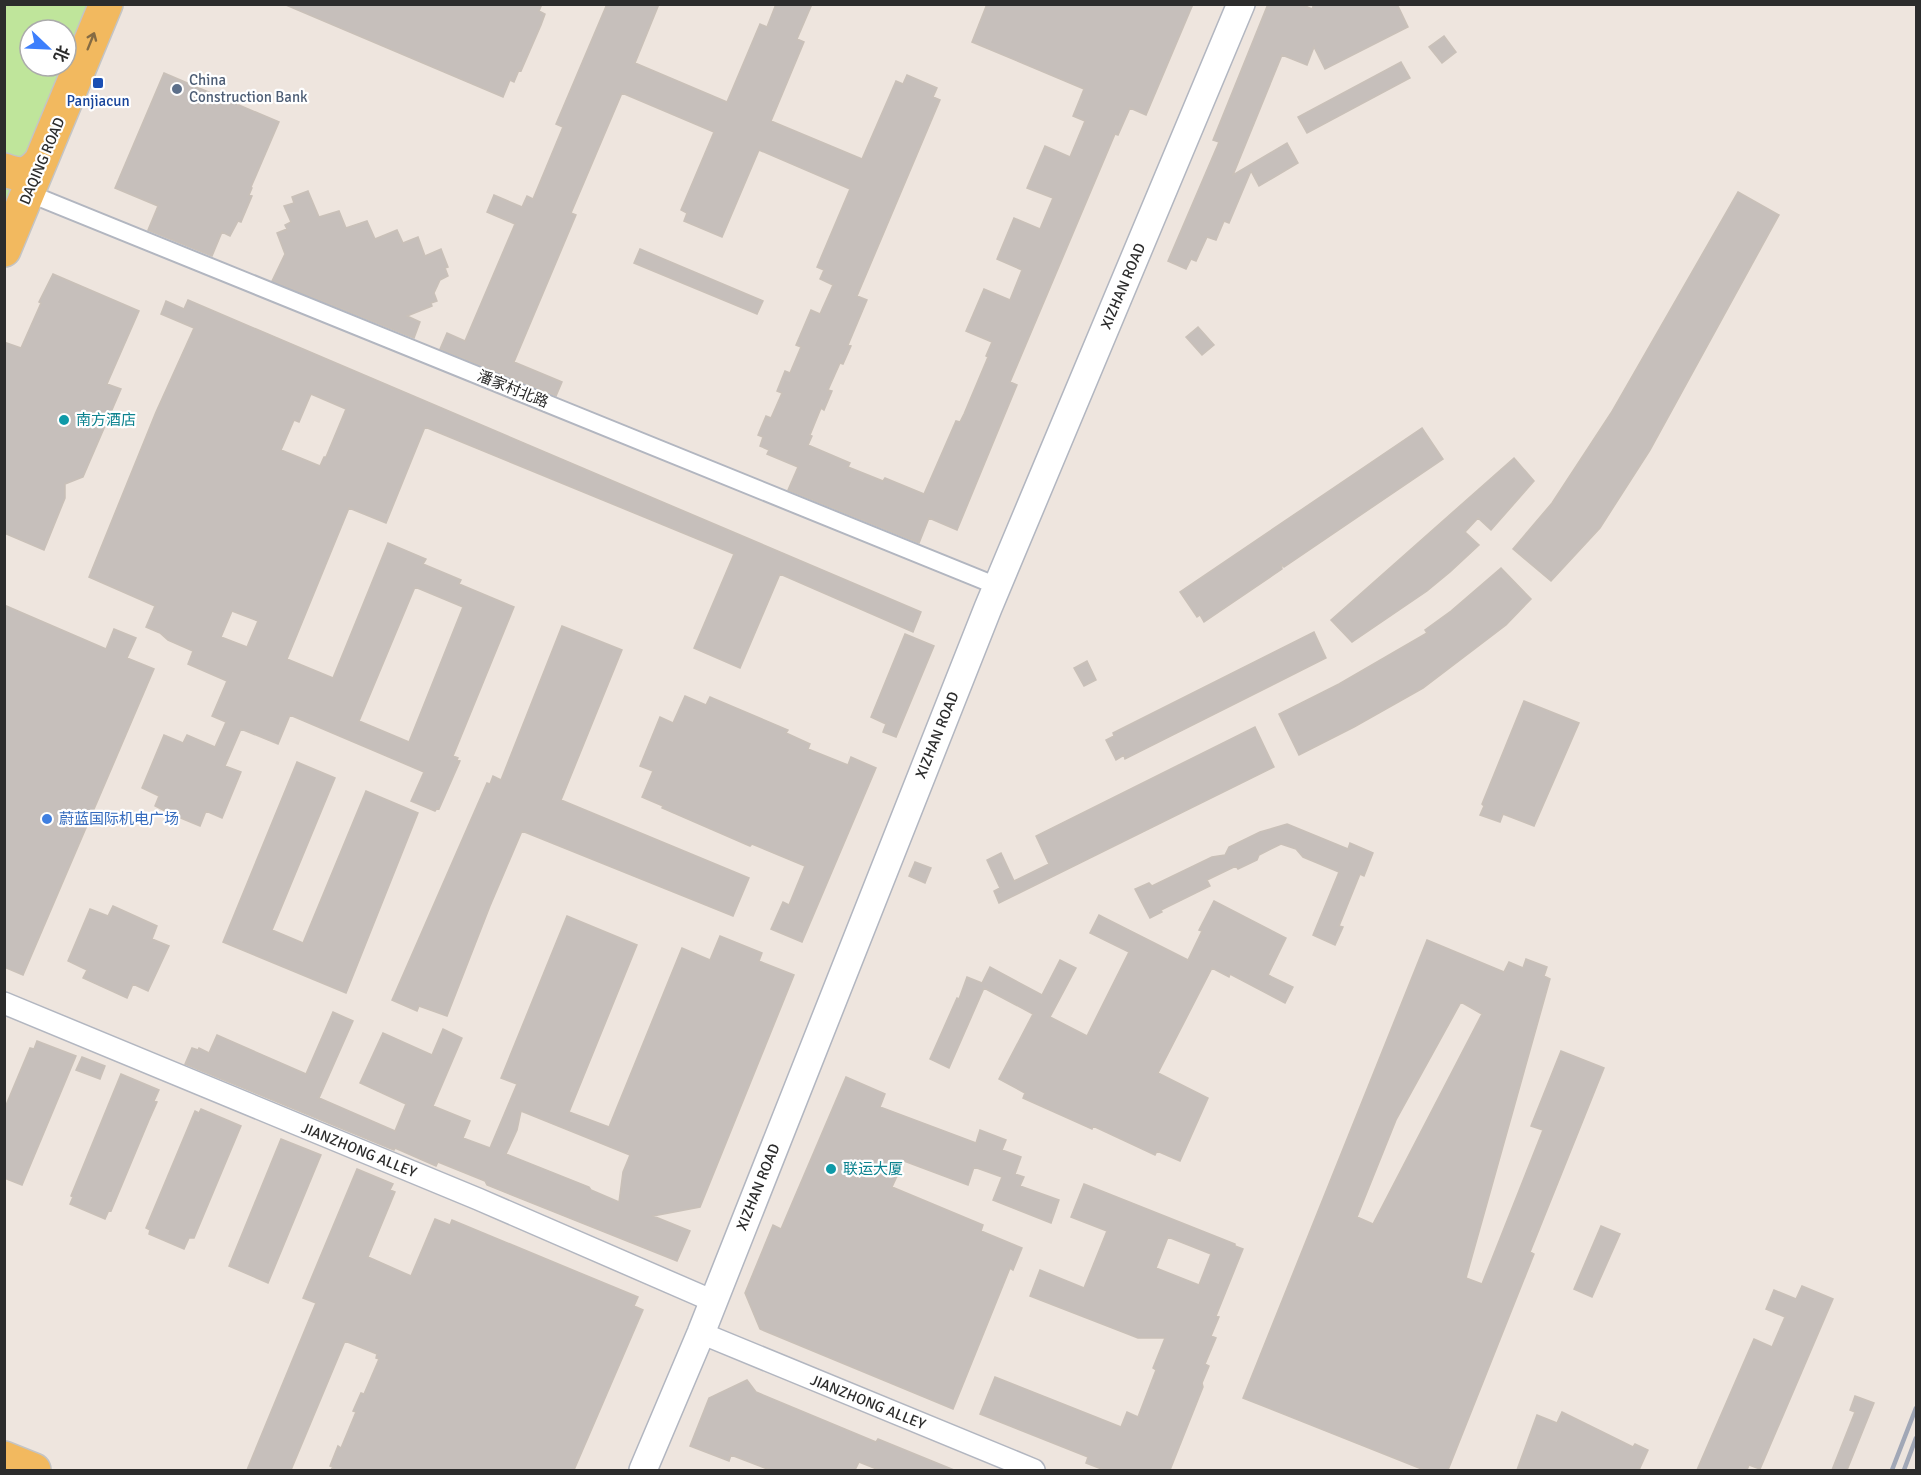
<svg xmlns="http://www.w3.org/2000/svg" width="1921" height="1475" viewBox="0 0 1921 1475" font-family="Signika,'Noto Sans SC',sans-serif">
	<rect width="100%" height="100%" fill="#eee5de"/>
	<path fill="#bfe59b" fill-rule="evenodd" d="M5 5H95L5 203ZM30 30H66V66H30Z"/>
	<path fill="#c6bfbb" stroke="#c9c0b8" stroke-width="1.5" fill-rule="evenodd" d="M542 4 539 11 545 14 541 25 521 71 519 70 514 82 510 80 503 97 286 5Z
		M607 4H659L635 63 727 102 760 24 767 27 776 4H812L797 39 804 42 771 121 862 159 896 81 903 84 907 75 937 88 933 97 940 100 857 296 867 300 848 345 851 346 843 364 840 363 828 390 832 391 824 410 821 408 810 435 812 436 808 445 850 463 848 467 883 481 885 478 924 494 956 421 960 422 964 414 988 357 986 356 992 342 966 331 984 289 1010 300 1022 270 997 259 1014 218 1040 229 1053 198 1027 188 1045 146 1070 157 1085 121 1073 116 1084 89 972 42 987 4H1193L1146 115 1130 108 1118 135 1115 134 1010 382 1017 385 957 530 929 518 919 543 788 490 798 467 767 454 769 450 760 446 763 437 758 435 766 416 771 418 782 393 777 391 785 371 790 373 801 347 796 345 811 310 820 314 833 285 820 279 824 270 817 267 850 189 759 150 722 237 684 221 687 213 681 210 714 132 622 93 571 213 576 215 514 362 562 382 556 396 440 349 447 333 465 341 515 224 487 212 494 195 522 207 527 196 533 199 563 127 556 124Z
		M1268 4H1301L1312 9 1314 4H1397L1408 27 1325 69 1314 47 1307 65 1282 55 1233 175 1287 143 1298 163 1259 186 1251 171 1229 223 1224 221 1216 240 1207 237 1196 261 1191 259 1186 269 1168 261 1219 142 1213 140Z
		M1444 36 1456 52 1442 63 1429 47Z
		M1401 62 1410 78 1307 133 1298 117Z
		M164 73 279 122 251 187 252 188 249 195 252 196 241 222 238 221 230 236 222 232 212 256 148 230 158 206 115 188Z
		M308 191 319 217 339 211 346 228 367 221 375 239 397 230 403 243 418 237 425 256 441 249 448 267 445 268 448 276 440 280 434 293 437 301 431 303 432 306 407 316 420 322 414 338 272 281 285 254 277 233 287 229 285 225 291 222 284 206 294 203 292 197Z
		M1738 192 1779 215 1650 450 1600 528 1551 581 1513 549 1552 503 1611 413Z
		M640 249 763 301 757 314 634 263Z
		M53 274 139 311 107 384 121 389 83 477 65 484V498L44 550 4 533V342L21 348 41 303 39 302Z
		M188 300 921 612 913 632 780 574 740 668 694 648 734 554 425 427 386 523 349 508 287 659 333 678 388 543 426 559 423 564 461 580 459 584 514 607 453 756 458 758 457 760 460 761 439 809 437 808 435 811 411 801 424 772 290 715 278 744 241 729 225 766 241 772 222 818 206 811 200 826 171 814 155 806 159 796 142 788 164 735 183 743 187 735 215 747 226 722 212 716 227 681 188 664 193 651 168 640 160 633 146 627 155 606 89 577 156 412 194 328 161 314 166 301 184 309ZM311 394 346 409 326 457H324L320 466 281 450 294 420 299 422ZM415 587 463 607 409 742 359 721ZM232 611 258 621 247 647 221 637Z
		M1198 327 1214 345 1202 355 1186 337Z
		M1422 428 1443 459 1284 567 1281 564 1282 569 1204 622 1200 615 1197 617 1180 592Z
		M1514 458 1534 481 1491 530 1478 518 1465 532 1479 545 1450 572 1427 591 1352 642 1331 620Z
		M1501 568 1531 599 1506 625 1423 688 1354 727 1299 755 1279 714 1339 684 1427 633 1425 630 1451 611Z
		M4 605 106 649 114 629 136 638 127 658 154 669 23 975 4 967Z
		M562 626 622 650 561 800 749 878 733 916 522 831 490 906 447 1016 419 1006 417 1011 392 1000 487 783 490 784 493 776 501 780Z
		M1314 632 1326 658 1125 759 1124 755 1116 760 1106 740 1114 736 1113 733Z
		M905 634 934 646 896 737 883 732 886 724 871 717Z
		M1087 661 1096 680 1084 686 1074 668Z
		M685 696 706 705 710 697 788 730 786 733 810 744 808 749 848 765 851 757 876 768 802 942 771 929 783 902 789 905 805 866 752 844 750 846 662 808 663 806 642 797 653 771 640 766 660 717 673 723Z
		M1524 701 1579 723 1534 826 1503 814 1500 822 1480 815 1484 806 1482 804Z
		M1255 727 1274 767 999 903 994 891 1000 888 987 860 1001 853 1014 881 1049 864 1036 836Z
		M297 762 335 778 272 930 303 943 366 791 418 813 346 993 223 942Z
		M1287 824 1348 849 1350 843 1373 853 1364 876 1360 874 1339 926 1343 927 1335 945 1313 935 1339 872 1303 857 1296 849 1281 844 1259 855 1257 860 1238 869 1236 866 1207 880 1210 886 1161 910 1162 912 1150 918 1135 889 1149 883 1152 886 1212 857 1225 855 1229 847 1260 832Z
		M915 862 931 868 925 883 909 876Z
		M1214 901 1286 938 1268 975 1293 987 1285 1003 1230 974 1229 977 1212 968 1158 1073 1208 1098 1180 1161 1157 1151 1155 1155 1093 1126 1092 1129 1023 1098 1025 1093 999 1079 1033 1014 984 988 949 1068 930 1059 957 998 959 999 967 977 982 983 990 967 1042 995 1060 960 1076 968 1050 1017 1087 1036 1129 952 1090 933 1099 915 1188 960 1202 931 1199 930Z
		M113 906 157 926 152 939 169 946 148 991 133 984 127 998 83 978 87 970 68 961 90 909 108 916Z
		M567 916 637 945 569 1112 609 1127 682 948 710 960 720 936 762 953 759 961 794 975 700 1207 653 1216 690 1231 677 1261 487 1185 485 1181 438 1162 436 1166 395 1148 394 1150 185 1064 192 1048 198 1050 199 1048 209 1053 217 1035 306 1074 333 1012 353 1021 319 1098 395 1131 406 1104 360 1083 383 1033 432 1055 443 1029 462 1038 433 1106 470 1121 463 1138 490 1148 517 1084 501 1078ZM521 1111 630 1155 623 1172 619 1202 591 1190 589 1187 506 1154 517 1130Z
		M1427 940 1504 972 1509 962 1523 968 1526 959 1547 967 1544 976 1550 979 1466 1278 1482 1284 1543 1130 1531 1126 1561 1051 1604 1068 1530 1252 1534 1254 1448 1470H1424L1243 1398ZM1461 1002 1482 1014 1373 1224 1357 1217 1396 1120Z
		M37 1041 76 1056 22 1185 4 1178V1110L30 1048 34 1049Z
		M82 1057 105 1066 100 1079 76 1070Z
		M121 1074 159 1090 154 1101 157 1102 149 1120 111 1211 109 1210 105 1219 70 1204 73 1197 71 1196Z
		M846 1077 885 1094 880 1107 976 1143 980 1130 1006 1140 1002 1150 1021 1157 1015 1174 1024 1177 1020 1186 1059 1200 1051 1223 993 1200 1002 1177 974 1167 968 1185 904 1161 892 1187 983 1225 981 1231 1022 1248 1013 1270 1010 1268 953 1409 760 1329 745 1293 773 1225 781 1229Z
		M201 1109 241 1126 194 1238H189L184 1249 149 1234 150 1230 146 1228 195 1111 199 1113Z
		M281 1139 321 1155 268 1283 229 1266Z
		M357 1169 393 1184 390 1190 395 1192 368 1257 411 1276 435 1219 450 1225 452 1220 638 1297 634 1306 643 1310 574 1470H331L333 1467 330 1466 338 1446 341 1448 356 1412 353 1411 361 1393 364 1394 379 1359 376 1358 377 1354 345 1341 291 1470H247L316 1303 303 1298Z
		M1084 1184 1235 1244V1246L1243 1249 1216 1316 1219 1317 1211 1336 1216 1338 1205 1364 1209 1366 1202 1383 1203 1387 1170 1470H1104L1086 1463 1088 1457 980 1414 995 1377 1121 1427 1127 1412 1138 1417 1156 1370 1153 1368 1165 1338H1138L1030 1296 1040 1270 1084 1288 1107 1231 1071 1217ZM1168 1237 1211 1254 1199 1285 1156 1268Z
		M1601 1226 1620 1234 1592 1297 1574 1289Z
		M1802 1286 1833 1299 1760 1469 1749 1465 1747 1470H1697L1754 1339 1772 1347 1785 1317 1766 1309 1774 1290 1796 1299Z
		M747 1380 756 1392 876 1442 878 1439 954 1470H879L859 1462 855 1470H770L731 1455 729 1461 690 1446 709 1398Z
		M1855 1396 1874 1403 1847 1470H1832L1855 1412 1850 1410Z
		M1562 1412 1633 1447 1635 1444 1648 1450 1639 1470H1517L1537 1415 1557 1423Z"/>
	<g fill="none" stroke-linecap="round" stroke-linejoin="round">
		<g stroke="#b2b6c0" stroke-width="20">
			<path id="pedestrian" d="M28 193 997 586"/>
		</g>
		<g stroke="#b2b6c0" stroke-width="24">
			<path id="minor" d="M4 1003 478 1199 713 1301
				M701 1333 1034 1470"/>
		</g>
		<g stroke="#b2b6c0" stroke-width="30">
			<path id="tertiary" d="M643 1470 701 1333 988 608 1241 4"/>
		</g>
		<g stroke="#c4c4c4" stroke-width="36">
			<path id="primary" d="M4 170C20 176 28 176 40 162
				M4 250 106 4
				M4 1458 34 1470"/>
		</g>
		<use href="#pedestrian" stroke="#fff" stroke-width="16"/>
		<use href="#minor" stroke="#fff" stroke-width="21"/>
		<use href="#tertiary" stroke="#fff" stroke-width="27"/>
		<use href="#primary" stroke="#f2b95f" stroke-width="33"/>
		<path stroke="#a1a7b6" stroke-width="4.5" d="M1892 1470 1916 1408
			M1904 1470 1916 1438"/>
	</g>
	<defs><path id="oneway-shaft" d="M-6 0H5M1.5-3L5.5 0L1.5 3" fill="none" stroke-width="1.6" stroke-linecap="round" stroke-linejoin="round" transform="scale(1.5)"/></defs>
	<use stroke="#856b43" href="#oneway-shaft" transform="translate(91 41) rotate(-68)"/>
	<rect fill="#1a4fb4" stroke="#fff" stroke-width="2" x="92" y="77" width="12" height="12" rx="3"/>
	<circle fill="#5c6f8a" stroke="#fff" stroke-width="2" cx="177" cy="89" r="6"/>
	<g fill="#0f9aa8" stroke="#fff" stroke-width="2">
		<circle cx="64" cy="420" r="6"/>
		<circle cx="831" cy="1169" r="6"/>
	</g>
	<circle fill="#3f7fe0" stroke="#fff" stroke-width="2" cx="47" cy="819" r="6"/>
	<g text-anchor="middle" stroke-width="4.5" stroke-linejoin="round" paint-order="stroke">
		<g font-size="15" fill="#4e5e75" stroke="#fff" text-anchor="start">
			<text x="189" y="85">China<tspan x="189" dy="17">Construction Bank</tspan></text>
		</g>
		<g font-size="15" fill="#164399" stroke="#fff">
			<text x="98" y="106">Panjiacun</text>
		</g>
		<g font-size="15" fill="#2c2c2c" stroke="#fff">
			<text transform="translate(42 161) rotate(-67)" y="5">DAQING ROAD</text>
			<text transform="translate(1123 286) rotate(-67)" y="5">XIZHAN ROAD</text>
			<text transform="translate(513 389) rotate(22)" y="5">潘家村北路</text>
			<text transform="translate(937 735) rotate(-68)" y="5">XIZHAN ROAD</text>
			<text transform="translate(359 1150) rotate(22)" y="5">JIANZHONG ALLEY</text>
			<text transform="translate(758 1187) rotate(-68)" y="5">XIZHAN ROAD</text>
			<text transform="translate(868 1402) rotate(22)" y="5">JIANZHONG ALLEY</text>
		</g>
		<g font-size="15" fill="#0d838f" stroke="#fff" text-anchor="start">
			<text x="76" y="425">南方酒店</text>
			<text x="843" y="1174">联运大厦</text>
		</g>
		<g font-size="15" fill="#366cbe" stroke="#fff" text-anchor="start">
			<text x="59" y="824">蔚蓝国际机电广场</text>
		</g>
	</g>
	<rect width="1921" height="1475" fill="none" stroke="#2c2c2c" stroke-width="12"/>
	<g transform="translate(48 48) rotate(113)"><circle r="28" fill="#ffffff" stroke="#ababab" stroke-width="1.5"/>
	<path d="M0-4.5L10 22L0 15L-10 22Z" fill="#3d7ffc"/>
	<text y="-9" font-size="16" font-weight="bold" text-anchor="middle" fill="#2c2c2c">北</text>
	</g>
</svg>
